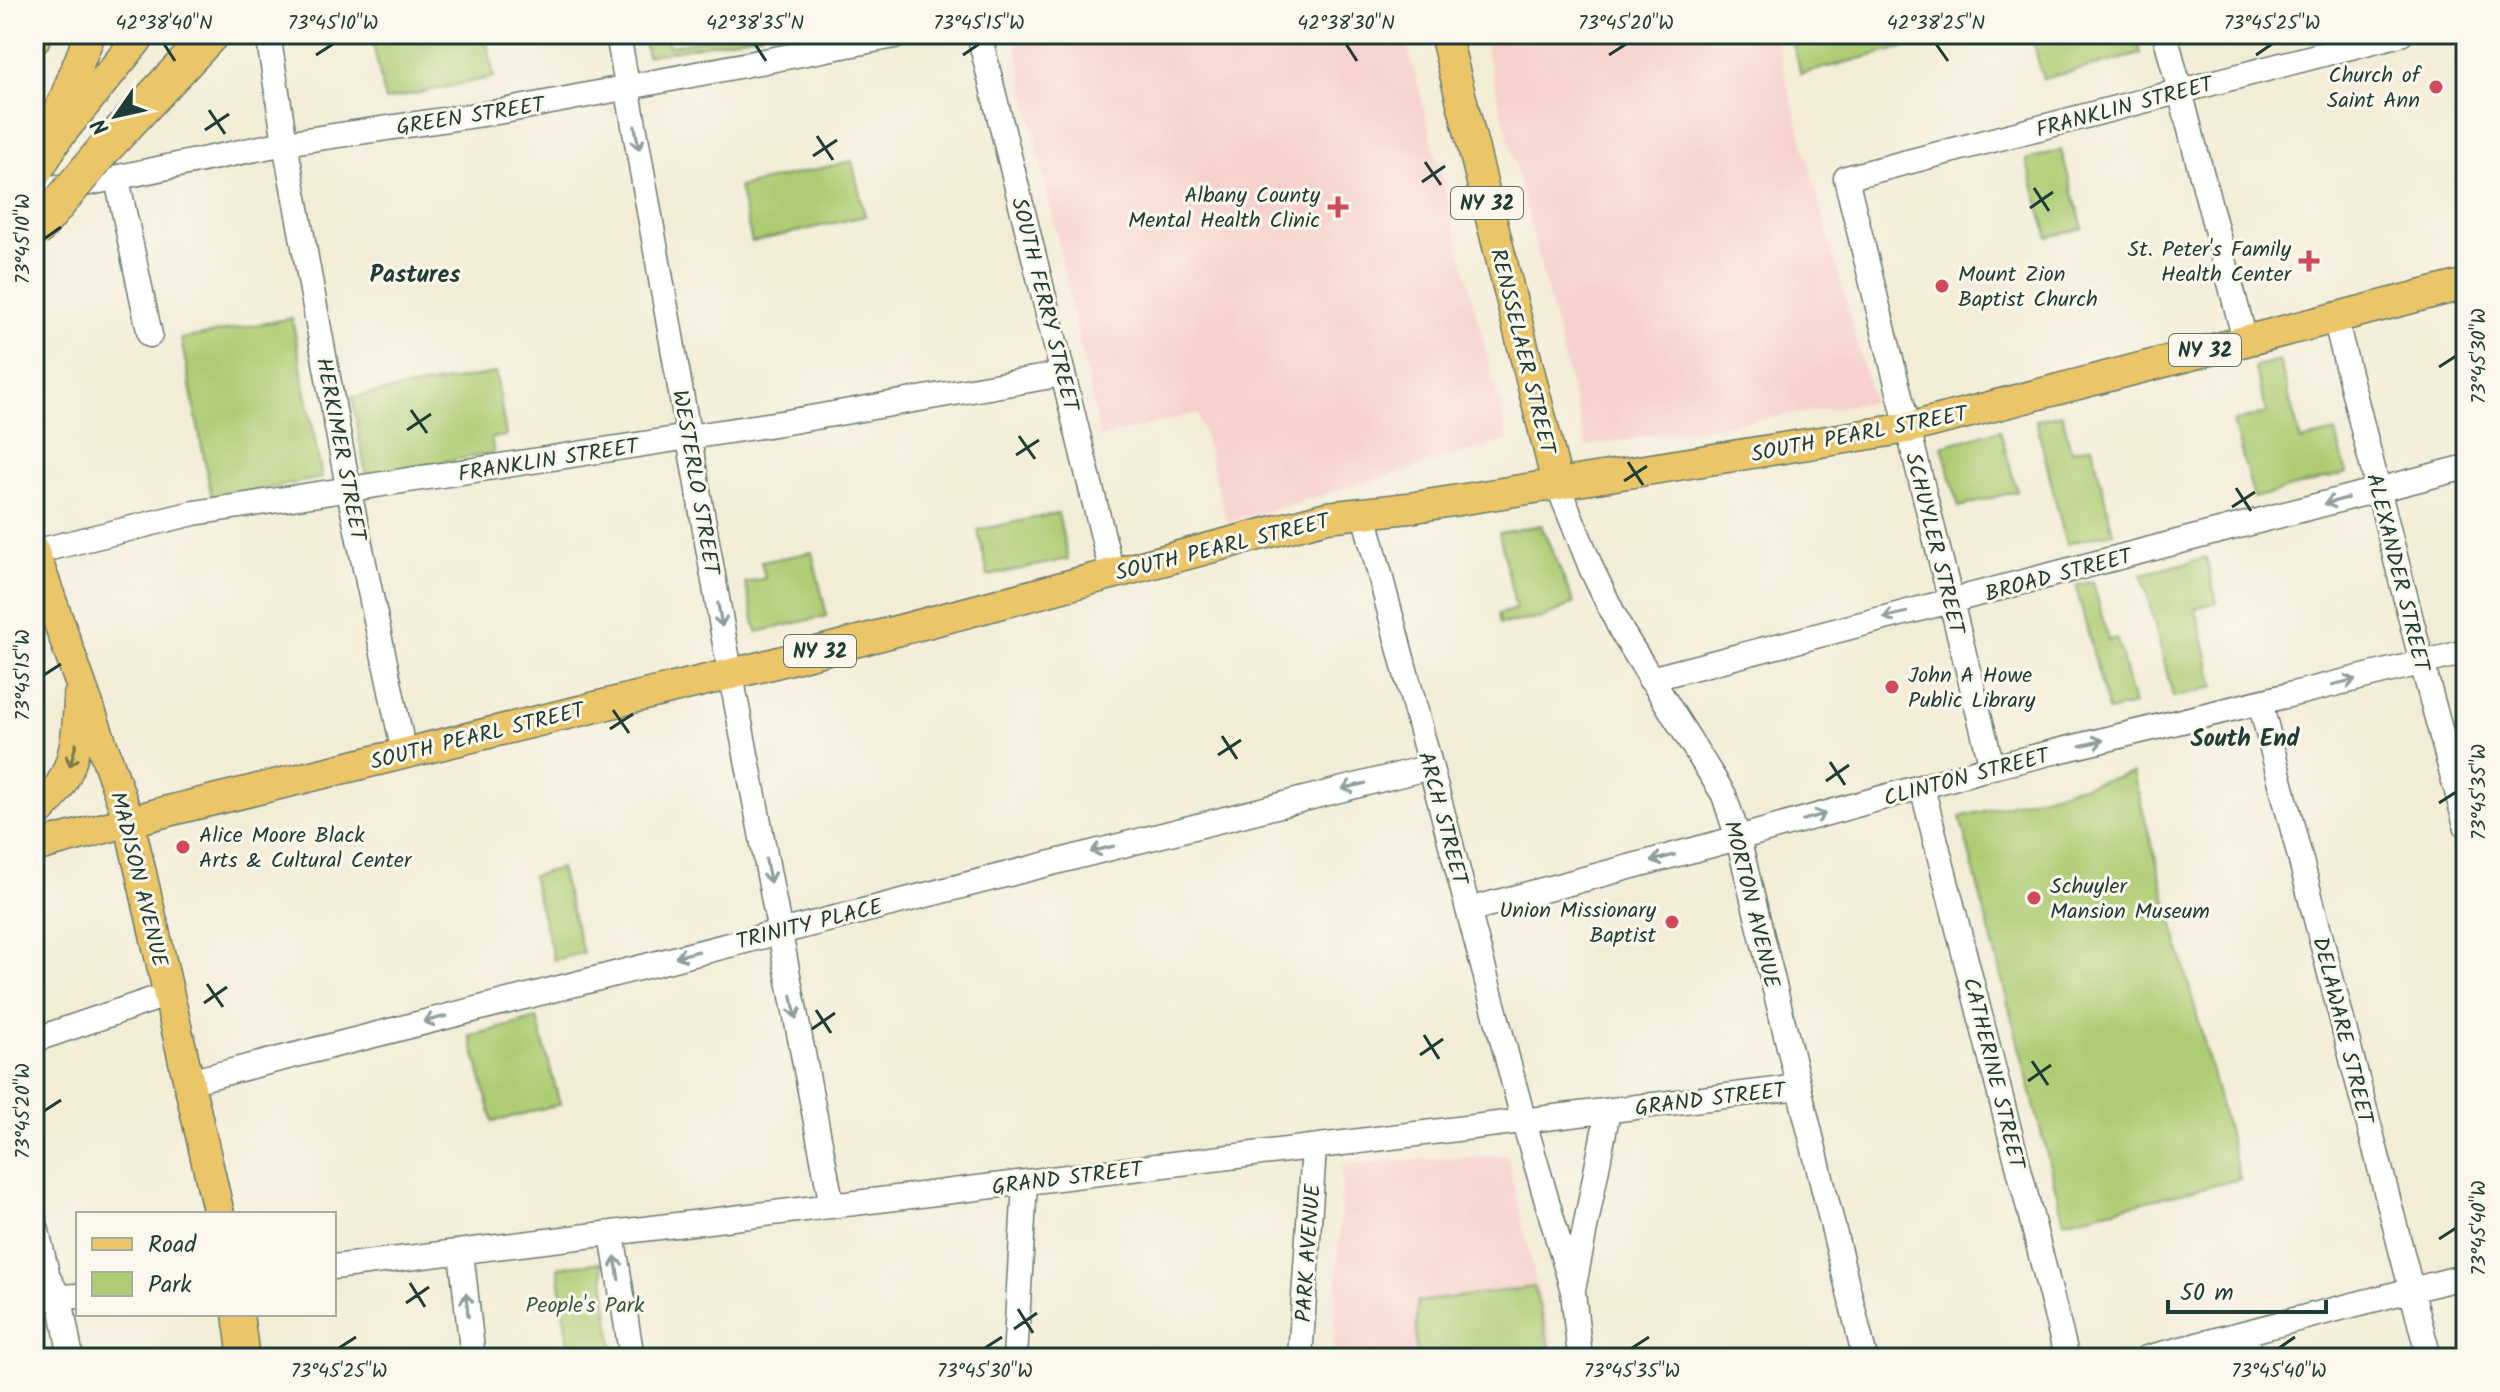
<svg xmlns="http://www.w3.org/2000/svg" width="2500" height="1392" viewBox="0 0 2500 1392" font-family="Kalam,sans-serif">
	<rect width="100%" height="100%" fill="#fbf7ec"/>
	<filter id="ink" filterUnits="userSpaceOnUse"><feTurbulence type="fractalNoise" baseFrequency=".0125" numOctaves="2"/><feDisplacementMap in="SourceGraphic" scale="16" xChannelSelector="R" yChannelSelector="G"/><feConvolveMatrix kernelMatrix="1 2 1 2 8 2 1 2 1" color-interpolation-filters="sRGB"/></filter>
	<filter id="wash" filterUnits="userSpaceOnUse"><feTurbulence type="fractalNoise" baseFrequency=".006" numOctaves="4" result="noise"/><feDisplacementMap in="SourceGraphic" scale="32" xChannelSelector="R" yChannelSelector="G"/><feGaussianBlur stdDeviation="1.8" result="paint"/><feColorMatrix in="noise" values="0 0 0 0 0 0 0 0 0 0 0 0 0 0 0 0 0 1.4 0 .05"/><feComposite in="paint" operator="in"/></filter>
	<g filter="url(#wash)">
		<rect width="100%" height="100%" fill="#f3edd7"/>
		<path fill="#f7d0cc" d="M1027 34H1405L1509 440 1227 523 1198 413 1100 438 1014 37Z
			M1482 34H1774L1873 402 1586 446Z
			M1507 1155 1536 1282 1557 1358H1333L1343 1164Z"/>
		<path fill="#aecc73" stroke="#668454" stroke-width="2" d="M371 34H485L494 77 385 100Z
			M642 34H667L669 46 733 34H762L647 56Z
			M1790 34H1956L1801 74Z
			M2031 34H2136L2141 54 2043 79Z
			M2265 34H2310L2268 45Z
			M2061 150 2083 228 2048 237 2026 160Z
			M852 161 865 216 752 242 739 187Z
			M292 318 322 478 212 499 181 339Z
			M2279 360 2301 441 2335 432 2347 473 2254 498 2233 422 2267 413 2254 367Z
			M496 373 506 436 491 438 494 453 366 475 352 397Z
			M2062 414 2071 451 2092 446 2113 532 2066 544 2036 420Z
			M2000 430 2017 491 1959 507 1942 446Z
			M1058 513 1068 559 988 576 978 530Z
			M1541 525 1574 603 1544 618 1500 624 1498 614 1516 609 1499 533Z
			M812 552 827 616 757 632 745 583 765 578 761 562Z
			M2206 558 2217 602 2196 608 2215 687 2173 697 2142 574Z
			M2093 581 2108 640 2117 638 2134 705 2108 711 2076 586Z
			M2133 773 2240 1179 2064 1221 1960 817Z
			M560 868 583 953 554 960 532 876Z
			M537 1018 560 1104 493 1122 470 1036Z
			M602 1262 612 1341 617 1358H581L579 1345 568 1346 558 1267Z
			M1534 1287 1550 1347 1549 1358H1416L1417 1302Z"/>
	</g>
	<g filter="url(#ink)">
		<g fill="none" stroke-linecap="round" stroke-linejoin="round">
			<g stroke="#697b6d" stroke-width="27">
				<path id="minor" d="M268 34 285 143 348 487 404 753
					M618 34 725 644 832 1206
					M979 34 1112 573
					M2165 34 2245 340
					M117 179 150 335
					M34 189 75 186 285 143 504 111 905 34
					M2335 318 2422 663 2466 825
					M1557 483 1592 570 1622 632 1724 795 1738 838 1865 1358
					M1364 514 1524 1122 1573 1291 1580 1358
					M34 552 194 513 787 422 1063 374
					M1650 679C1922 608 2194 538 2466 467
					M2260 702 2429 1358
					M1992 767 1846 178 2401 34
					M1922 787 2067 1358
					M1468 910 1738 838 1992 767 2466 652
					M34 1040 169 994
					M189 1082 1430 767
					M34 1218 48 1278 60 1298 71 1358
					M612 1234 632 1358
					M461 1252 473 1358
					M334 1267 1799 1087
					M1574 1285 1608 1111
					M34 1298 78 1296
					M2245 1333 2252 1358
					M1015 1358 1025 1183
					M1300 1358 1314 1148
					M2146 1358 2466 1276"/>
			</g>
			<g stroke="#697b6d" stroke-width="33">
				<path id="major" d="M1445 34 1557 483
					M34 40 36 34
					M55 123 90 34
					M34 177 57 138 142 34
					M34 552 129 821 219 1214
					M34 816C73 781 78 747 79 696
					M34 847 168 811 764 666 1327 517 1409 508 1908 428 2466 284
					M238 1314 244 1358"/>
			</g>
			<use href="#minor" stroke="#fff" stroke-width="24"/>
			<use href="#major" stroke="#eac669" stroke-width="30"/>
			<g stroke="#697b6d" stroke-width="37" stroke-linecap="butt">
				<path id="highway-bridge" d="M34 233 105 148 212 34"/>
			</g>
			<use href="#highway-bridge" stroke="#eac669" stroke-width="34"/>
		</g>
		<defs><path id="oneway-shaft" d="M-6 0H5M1.5-3L5.5 0L1.5 3" fill="none" stroke-width="1.6" stroke-linecap="round" stroke-linejoin="round" transform="scale(2)"/></defs>
		<g stroke="#8f9e9a">
			<use href="#oneway-shaft" transform="translate(637 138) rotate(80)"/>
			<use href="#oneway-shaft" transform="translate(2336 501) rotate(165)"/>
			<use href="#oneway-shaft" transform="translate(720 615) rotate(80)"/>
			<use href="#oneway-shaft" transform="translate(1895 615) rotate(167)"/>
			<use href="#oneway-shaft" transform="translate(2344 682) rotate(-13)"/>
			<use href="#oneway-shaft" transform="translate(2092 743) rotate(-14)"/>
			<use href="#oneway-shaft" transform="translate(1354 786) rotate(166)"/>
			<use href="#oneway-shaft" transform="translate(1814 817) rotate(-16)"/>
			<use href="#oneway-shaft" transform="translate(1102 849) rotate(166)"/>
			<use href="#oneway-shaft" transform="translate(1663 858) rotate(165)"/>
			<use href="#oneway-shaft" transform="translate(768 871) rotate(79)"/>
			<use href="#oneway-shaft" transform="translate(687 954) rotate(166)"/>
			<use href="#oneway-shaft" transform="translate(794 1007) rotate(79)"/>
			<use href="#oneway-shaft" transform="translate(435 1019) rotate(166)"/>
			<use href="#oneway-shaft" transform="translate(617 1268) rotate(-99)"/>
			<use href="#oneway-shaft" transform="translate(467 1305) rotate(-96)"/>
		</g>
		<use stroke="#7a7b4c" href="#oneway-shaft" transform="translate(73 755) rotate(106)"/>
	</g>
	<path fill="none" stroke="#1f3d34" stroke-width="3" d="M164 44 175 61M755 44 766 61M1346 44 1357 61M1936 44 1948 61M316 55 333 44M963 55 979 44M1609 55 1626 44M2256 55 2272 44M209 110 225 134M205 130 229 114M817 136 833 160M813 156 837 140M1425 162 1441 185M1422 182 1445 166M2034 188 2049 211M2030 208 2053 192M44 239 61 227M2439 367 2456 356M411 410 427 433M407 430 431 414M1019 436 1035 459M1016 455 1039 440M1628 462 1643 485M1624 481 1647 466M2236 488 2251 511M2232 507 2255 492M44 675 61 664M613 710 629 733M610 729 633 714M1222 736 1237 759M1218 755 1241 740M1830 762 1845 785M1826 781 1849 765M2439 803 2456 792M207 984 223 1007M204 1003 227 987M816 1010 831 1033M812 1029 835 1013M1424 1035 1439 1059M1420 1055 1443 1039M2032 1061 2048 1085M2028 1081 2051 1065M44 1111 61 1100M2439 1239 2456 1228M410 1283 425 1307M406 1303 429 1287M1018 1309 1033 1333M1014 1329 1037 1313M339 1348 356 1337M985 1348 1002 1337M1632 1348 1649 1337M2279 1348 2295 1337"/>
	<g fill="#d1495b" stroke="#fbf7ec" stroke-width="3">
		<circle cx="2436" cy="87" r="8"/>
		<path d="M1334 195h8v8h8v8h-8v8h-8v-8h-8v-8h8z"/>
		<path d="M2305 249h8v8h8v8h-8v8h-8v-8h-8v-8h8z"/>
		<circle cx="1942" cy="286" r="8"/>
		<circle cx="1892" cy="687" r="8"/>
		<circle cx="183" cy="847" r="8"/>
		<circle cx="2034" cy="898" r="8"/>
		<circle cx="1672" cy="922" r="8"/>
	</g>
	<g text-anchor="middle" stroke-width="6" stroke-linejoin="round" paint-order="stroke">
		<g fill="#fbf7ec" stroke="#61756b" stroke-width="2">
			<rect x="1451" y="187" width="72" height="32" rx="6"/>
			<rect x="2169" y="334" width="72" height="32" rx="6"/>
			<rect x="784" y="635" width="72" height="32" rx="6"/>
		</g>
		<g font-size="20" font-weight="bold" fill="#1f3d34">
			<text x="1487" y="210">NY 32</text>
			<text x="2205" y="357">NY 32</text>
			<text x="820" y="658">NY 32</text>
		</g>
		<g font-size="22" fill="#1f3d34" stroke="#fbf7ec" text-anchor="end">
			<text x="2420" y="82">Church of<tspan x="2420" dy="25">Saint Ann</tspan></text>
			<text x="1320" y="202">Albany County<tspan x="1320" dy="25">Mental Health Clinic</tspan></text>
			<text x="2291" y="256">St. Peter's Family<tspan x="2291" dy="25">Health Center</tspan></text>
			<text x="1958" y="281" text-anchor="start">Mount Zion<tspan x="1958" dy="25">Baptist Church</tspan></text>
			<text x="1908" y="682" text-anchor="start">John A Howe<tspan x="1908" dy="25">Public Library</tspan></text>
			<text x="199" y="842" text-anchor="start">Alice Moore Black<tspan x="199" dy="25">Arts &amp; Cultural Center</tspan></text>
			<text x="2050" y="893" text-anchor="start">Schuyler<tspan x="2050" dy="25">Mansion Museum</tspan></text>
			<text x="1656" y="917">Union Missionary<tspan x="1656" dy="25">Baptist</tspan></text>
		</g>
		<g font-size="22" fill="#1f3d34" stroke="#fbf7ec">
			<text transform="translate(2124 106) rotate(-15)" y="8">FRANKLIN STREET</text>
			<text transform="translate(470 115) rotate(-9)" y="8">GREEN STREET</text>
			<text transform="translate(1046 304) rotate(76)" y="8">SOUTH FERRY STREET</text>
			<text transform="translate(1524 351) rotate(76)" y="8">RENSSELAER STREET</text>
			<text transform="translate(1859 433) rotate(-11)" y="8">SOUTH PEARL STREET</text>
			<text transform="translate(342 449) rotate(79)" y="8">HERKIMER STREET</text>
			<text transform="translate(548 459) rotate(-9)" y="8">FRANKLIN STREET</text>
			<text transform="translate(697 482) rotate(80)" y="8">WESTERLO STREET</text>
			<text transform="translate(1936 543) rotate(76)" y="8">SCHUYLER STREET</text>
			<text transform="translate(1222 546) rotate(-14)" y="8">SOUTH PEARL STREET</text>
			<text transform="translate(2399 572) rotate(76)" y="8">ALEXANDER STREET</text>
			<text transform="translate(2058 574) rotate(-15)" y="8">BROAD STREET</text>
			<text transform="translate(477 735) rotate(-14)" y="8">SOUTH PEARL STREET</text>
			<text transform="translate(1966 776) rotate(-15)" y="8">CLINTON STREET</text>
			<text transform="translate(1444 818) rotate(75)" y="8">ARCH STREET</text>
			<text transform="translate(140 879) rotate(76)" y="8">MADISON AVENUE</text>
			<text transform="translate(1753 904) rotate(76)" y="8">MORTON AVENUE</text>
			<text transform="translate(809 923) rotate(-14)" y="8">TRINITY PLACE</text>
			<text transform="translate(2344 1030) rotate(76)" y="8">DELAWARE STREET</text>
			<text transform="translate(1995 1073) rotate(76)" y="8">CATHERINE STREET</text>
			<text transform="translate(1710 1098) rotate(-7)" y="8">GRAND STREET</text>
			<text transform="translate(1067 1177) rotate(-7)" y="8">GRAND STREET</text>
			<text transform="translate(1307 1253) rotate(-86)" y="8">PARK AVENUE</text>
		</g>
		<g font-size="22" fill="#3c5a41" stroke="#fbf7ec">
			<text x="585" y="1312">People's Park</text>
		</g>
		<g font-size="24" font-weight="bold" fill="#1f3d34" stroke="#fbf7ec">
			<text x="415" y="282">Pastures</text>
			<text x="2245" y="746">South End</text>
		</g>
	</g>
	<rect width="2500" height="1392" fill="none" stroke="#fbf7ec" stroke-width="88"/>
	<rect x="76" y="1212" width="260" height="104" fill="#fbf7ec" stroke="#a3ada2" stroke-width="2"/>
	<rect x="92" y="1238" width="40" height="12" fill="#eac669" stroke="#a3ada2" stroke-width="2"/>
	<text x="148" y="1252" font-size="24" fill="#1f3d34">Road</text>
	<rect x="92" y="1272" width="40" height="24" fill="#aecc73" stroke="#a3ada2" stroke-width="2"/>
	<text x="148" y="1292" font-size="24" fill="#1f3d34">Park</text>
	<g transform="translate(116 116) rotate(236)" stroke="#fbf7ec" stroke-width="6" paint-order="stroke">
	<path d="M0-6L14 30L0 20L-14 30Z" fill="#1f3d34"/>
	<text y="-12" font-size="22" font-weight="bold" text-anchor="middle" fill="#1f3d34">N</text>
	</g>
	<path d="M2168 1300v12h158v-12" fill="none" stroke="#1f3d34" stroke-width="4"/>
	<text x="2180" y="1300" font-size="24" fill="#1f3d34" stroke="#fbf7ec" stroke-width="6" paint-order="stroke">50 m</text>
	<rect x="44" y="44" width="2412" height="1304" fill="none" stroke="#1f3d34" stroke-width="3"/>
	<g font-size="20" text-anchor="middle" fill="#1f3d34">
		<text x="164" y="29">42°38'40"N</text>
		<text x="333" y="29">73°45'10"W</text>
		<text x="755" y="29">42°38'35"N</text>
		<text x="979" y="29">73°45'15"W</text>
		<text x="1346" y="29">42°38'30"N</text>
		<text x="1626" y="29">73°45'20"W</text>
		<text x="1936" y="29">42°38'25"N</text>
		<text x="2272" y="29">73°45'25"W</text>
		<text transform="translate(22 239) rotate(-90)" y="7">73°45'10"W</text>
		<text transform="translate(2478 356) rotate(-90)" y="7">73°45'30"W</text>
		<text transform="translate(22 675) rotate(-90)" y="7">73°45'15"W</text>
		<text transform="translate(2478 792) rotate(-90)" y="7">73°45'35"W</text>
		<text transform="translate(22 1111) rotate(-90)" y="7">73°45'20"W</text>
		<text transform="translate(2478 1228) rotate(-90)" y="7">73°45'40"W</text>
		<text x="339" y="1377">73°45'25"W</text>
		<text x="985" y="1377">73°45'30"W</text>
		<text x="1632" y="1377">73°45'35"W</text>
		<text x="2279" y="1377">73°45'40"W</text>
	</g>
</svg>
